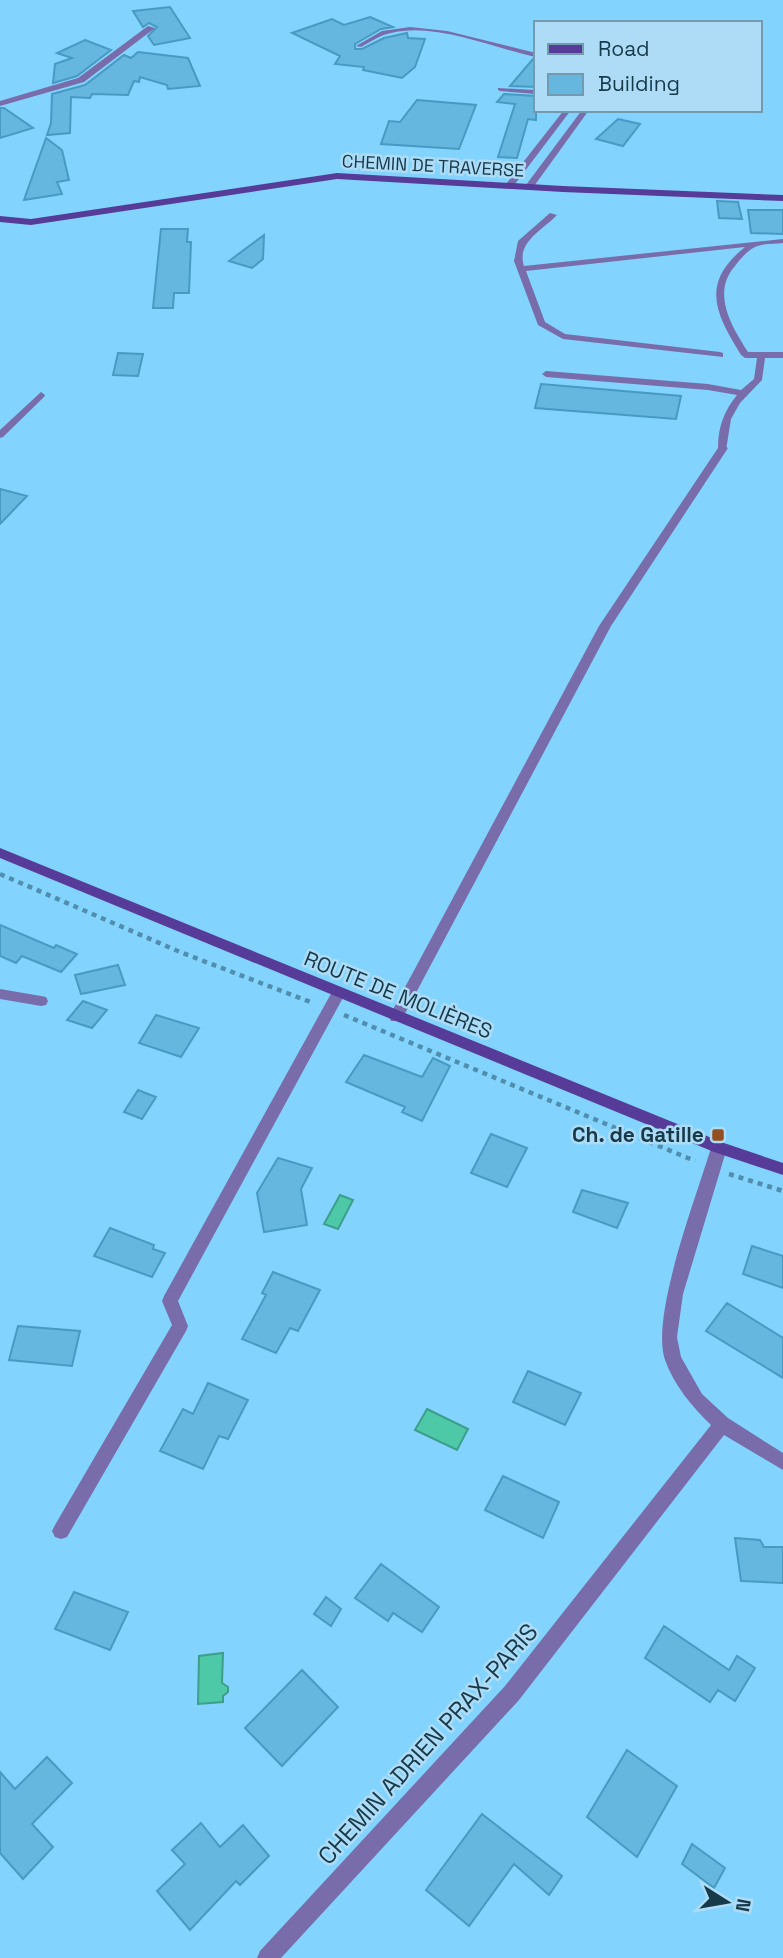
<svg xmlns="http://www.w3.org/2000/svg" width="783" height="1958" viewBox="0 0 783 1958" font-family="'Space Grotesk',sans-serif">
	<rect width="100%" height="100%" fill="#82d4fe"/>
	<path fill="#4dc9a8" stroke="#3d9e8c" stroke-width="2" d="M340 1195 353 1200 338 1229 324 1224Z
		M427 1409 468 1429 457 1450 415 1430Z
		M223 1653 222 1683 228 1687V1692L223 1696V1702L198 1704 199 1656Z"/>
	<path fill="#66b7e0" stroke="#479ac2" stroke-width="2" d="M170 7 190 38 154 45 148 36 157 27 149 23 143 27 133 11Z
		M370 17 393 27 381 29 355 44V49H362L384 38 407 33 408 38 425 39 415 67 402 78 363 70 364 67 335 64 340 56 292 33 332 19 344 25Z
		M85 40 111 50 77 76 53 83 55 64 72 58 57 53Z
		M138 52 188 58 200 86 168 89 167 85 140 77 139 82 134 81 128 95 92 94 90 98 71 97 70 133 47 135 51 123 52 94 85 85 124 55 131 58Z
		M533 59H536V87L510 86Z
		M504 94 536 96V120L528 119 517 158 498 157 515 104 497 102Z
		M417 100 476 105 459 149 381 144 389 121 400 122Z
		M0 108H4L33 128 0 138Z
		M618 119 640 124 623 146 596 139Z
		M46 138 62 150 69 180 57 182 62 194 24 200Z
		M717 201 738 202 742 219 719 218Z
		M748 210H783V234L751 233Z
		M161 229H188L187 242H191L189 293H174L173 308H153Z
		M264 235 263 259 252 268 229 261Z
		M118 353 143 354 138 376 113 375Z
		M541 384 681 396 676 419 535 408Z
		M0 489 27 496 0 524Z
		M0 925 54 948 56 945 77 954 61 972 22 956 16 963 0 956Z
		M118 965 125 985 81 994 75 975Z
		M83 1001 107 1010 92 1028 67 1020Z
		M156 1015 199 1028 181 1057 139 1043Z
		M364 1055 422 1077 433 1058 450 1066 422 1121 402 1112 405 1107 346 1082Z
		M138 1090 156 1097 142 1119 124 1112Z
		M491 1134 527 1148 507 1187 471 1173Z
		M278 1158 312 1168 301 1189 307 1225 264 1232 257 1193Z
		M582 1190 628 1203 617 1228 573 1212Z
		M110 1228 154 1245 153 1249 165 1253 152 1277 94 1256Z
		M752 1246 783 1256V1288L743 1274Z
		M273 1272 320 1290 298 1331 290 1328 276 1353 242 1339 266 1295 262 1293Z
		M727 1303 783 1338V1378L706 1331Z
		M18 1326 80 1331 72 1366 9 1360Z
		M528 1371 581 1393 565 1425 513 1402Z
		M208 1383 248 1400 228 1439 219 1436 203 1469 160 1451 183 1409 193 1414Z
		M503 1476 559 1502 543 1538 485 1510Z
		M735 1538 760 1540 764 1547H783V1583L741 1581Z
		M381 1564 439 1607 422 1632 393 1613 388 1621 355 1598Z
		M74 1592 128 1612 110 1650 55 1629Z
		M326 1597 341 1609 331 1626 314 1614Z
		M664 1626 729 1670 737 1656 755 1668 735 1701 718 1690 710 1702 645 1658Z
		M302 1670 338 1707 282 1766 245 1728Z
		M627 1750 677 1786 637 1857 587 1817Z
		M47 1757 72 1783 32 1824 53 1847 23 1879 0 1853V1772L15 1789Z
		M482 1814 562 1876 549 1895 514 1864 469 1926 426 1890Z
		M201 1823 220 1847 243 1825 269 1856 240 1885 236 1881 190 1930 157 1891 185 1864 172 1850Z
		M692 1844 725 1868 714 1888 682 1864Z"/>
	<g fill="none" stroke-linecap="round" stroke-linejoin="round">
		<path stroke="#518ead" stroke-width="4.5" stroke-dasharray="5 5" stroke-linecap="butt" d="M0 874 180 952 313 1003
			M344 1015 695 1161
			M729 1174 783 1191"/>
		<path fill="#796caa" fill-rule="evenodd" d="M410 27 447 31 536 53V57C493 48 435 22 391 33 380 35 370 42 361 47L356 46 382 31Z
			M498 88 536 90V94L500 91 498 90Z
			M564 110H571L512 188H506V184Z
			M582 110H589L532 189H526V185Z
			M550 213 557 215C543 230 516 242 524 266L783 239V243C775 244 763 243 755 247 748 250 740 259 735 266 711 293 732 327 748 352H783V358H765L762 380 740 403 731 419 726 450H720L718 448C718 427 724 411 737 395L708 390 546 377 542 374 546 371 708 384 741 390 754 379 757 358H745L741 355C715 313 700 283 745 247L526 271 545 322 565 334 720 352 723 353V357L563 339 538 325 514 261 518 241Z
			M41 392 45 395 44 397 3 437 0 438V430Z"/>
		<path fill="#796caa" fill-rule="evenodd" d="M148 26 155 28 84 82 0 106V101L78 78Z
			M723 445 728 448 611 626 401 1021H391L389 1017 599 626 718 448Z
			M0 989 41 996 46 997 48 1001 46 1005 41 1006 0 999Z
			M338 989 343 990 345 994 178 1301 188 1326 186 1331 67 1537 61 1539 55 1537 52 1531 55 1525 172 1325 162 1301 164 1296 333 990Z
			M719 1142 724 1144 727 1148 683 1294 677 1337 681 1357 702 1394 728 1418 783 1453V1470L724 1435 519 1700 281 1958H257L260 1951 505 1686 711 1425C692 1407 674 1385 665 1360 650 1316 697 1195 711 1148L714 1144Z"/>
		<path fill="#563c98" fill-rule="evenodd" d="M337 173 563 186 783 195V201L563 192 337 179 31 225 0 222V216L31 219Z
			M0 848 724 1143 783 1163V1175L714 1152 0 858Z"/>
	</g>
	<rect fill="#924f20" stroke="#aedcf6" stroke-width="2.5" x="711" y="1128" width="14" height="14" rx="3.5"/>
	<g text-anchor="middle" stroke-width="5" stroke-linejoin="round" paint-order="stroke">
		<g font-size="18" fill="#173a4b" stroke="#aedcf6">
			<text transform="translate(433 166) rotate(3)" y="6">CHEMIN DE TRAVERSE</text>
		</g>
		<g font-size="21" fill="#173a4b" stroke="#aedcf6">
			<text transform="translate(398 995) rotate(22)" y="7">ROUTE DE MOLIÈRES</text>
		</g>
		<g font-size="21" font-weight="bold" fill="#173a4b" stroke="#aedcf6" text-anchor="end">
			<text x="704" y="1142">Ch. de Gatille</text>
		</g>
		<g font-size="24" fill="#173a4b" stroke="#aedcf6">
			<text transform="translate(428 1744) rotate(-48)" y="8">CHEMIN ADRIEN PRAX-PARIS</text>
		</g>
	</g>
	<rect x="534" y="21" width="228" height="91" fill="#aedcf6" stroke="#729bb2" stroke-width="2"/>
	<rect x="548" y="44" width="35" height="10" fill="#563c98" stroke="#729bb2" stroke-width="2"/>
	<text x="598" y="56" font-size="21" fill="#173a4b">Road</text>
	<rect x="548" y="74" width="35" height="21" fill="#66b7e0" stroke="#729bb2" stroke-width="2"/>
	<text x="598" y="91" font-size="21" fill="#173a4b">Building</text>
	<g transform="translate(727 1902) rotate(101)" stroke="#aedcf6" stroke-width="5" paint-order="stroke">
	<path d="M0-5L12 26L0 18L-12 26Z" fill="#173a4b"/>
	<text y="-10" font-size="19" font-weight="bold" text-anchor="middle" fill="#173a4b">N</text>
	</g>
</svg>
